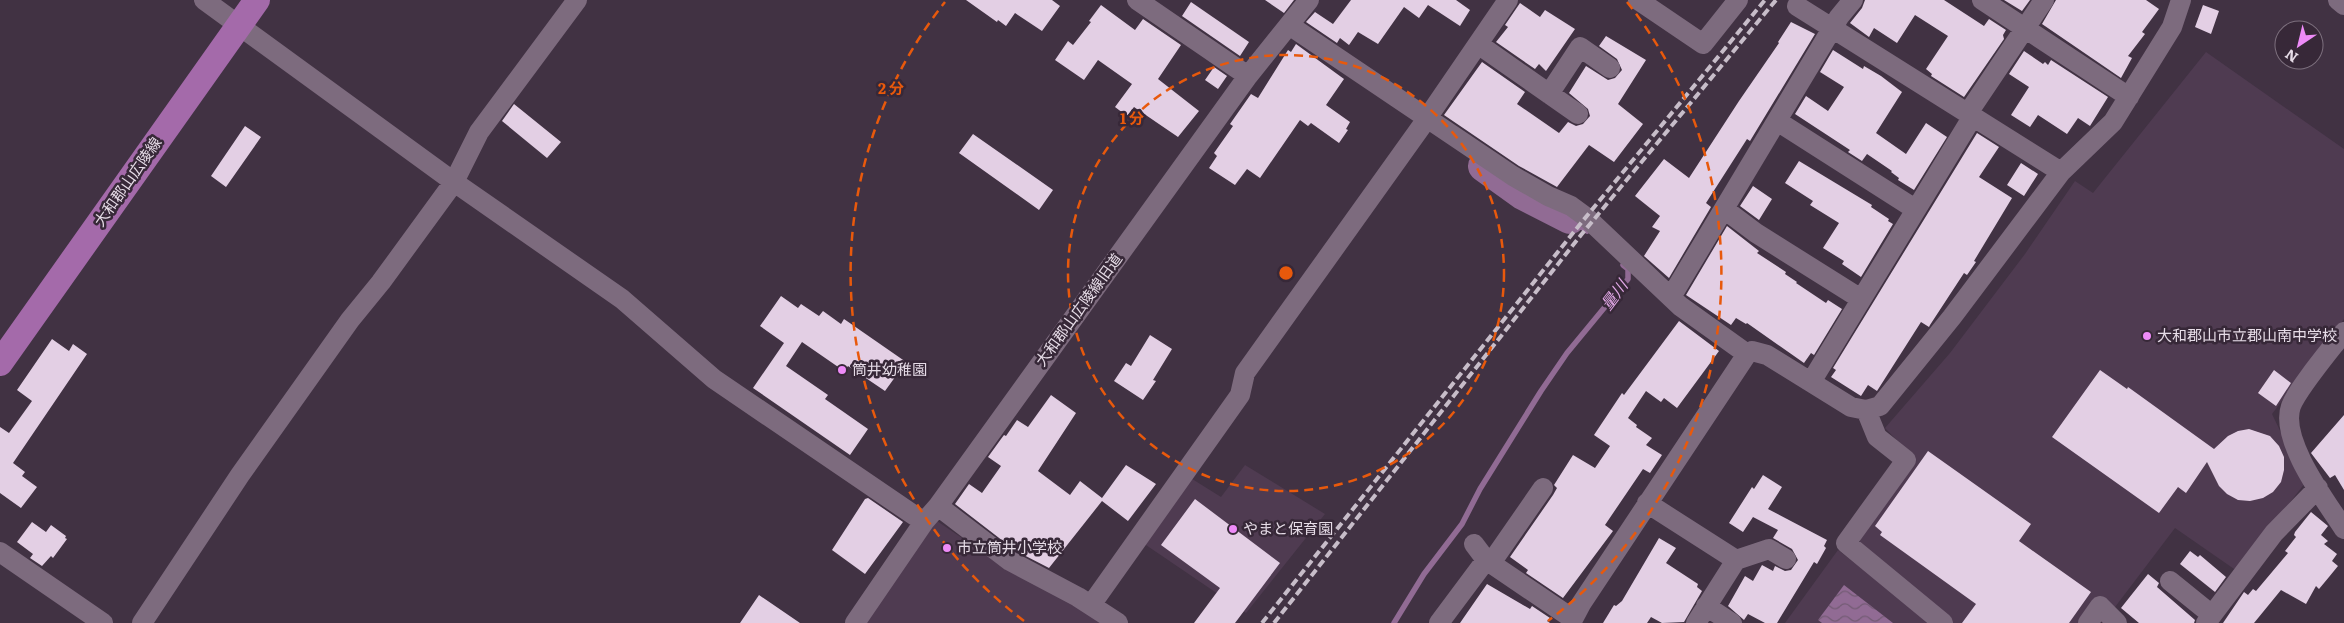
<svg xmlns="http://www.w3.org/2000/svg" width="2344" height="623" viewBox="0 0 2344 623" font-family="Literata,'Noto Sans JP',serif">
	<defs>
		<pattern id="water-waves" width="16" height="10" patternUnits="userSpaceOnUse" patternTransform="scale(1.25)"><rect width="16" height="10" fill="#916b94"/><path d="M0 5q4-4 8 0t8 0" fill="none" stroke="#735b74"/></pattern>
	</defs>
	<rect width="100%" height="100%" fill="#413243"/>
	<path fill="#4f3b51" d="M2206 52 2344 149V319L2272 414 2305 483 2237 571 2175 528 2112 611 2081 623H1949L1860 546V533L1914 458 1885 428 1950 353 2025 254 2075 181 2093 193Z
		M1245 465 1325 514 1246 613 1143 543 1189 477 1221 497Z
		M937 521 1015 574 1112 623H863Z
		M1838 550 1910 606 1928 623H1785Z"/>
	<path fill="url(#water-waves)" d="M1844 585 1893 623H1822L1818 620Z"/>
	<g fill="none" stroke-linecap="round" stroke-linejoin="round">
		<path stroke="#916b94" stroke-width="5.5" d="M1570 218 1587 231
			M1394 623 1424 574 1462 524 1480 489 1541 391 1567 353 1628 279V269L1623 265"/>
		<path stroke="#916b94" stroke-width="32" d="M1484 166 1523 194 1570 218"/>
	</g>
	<path fill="#e3cfe4" d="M966 0H1052L1060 6 1042 31 1015 13 1006 26 998 20 997 22Z
		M1265 0H1294L1284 13Z
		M1351 0H1456L1470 10 1460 26 1428 5 1419 18 1404 7 1378 44 1358 32 1349 45 1340 38 1337 43 1306 22 1315 12 1333 24Z
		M1865 0H1944L1984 26 1989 19 2006 30 2003 35 2004 39 1964 97 1931 76 1932 74 1926 69 1948 36 1915 15 1897 43 1874 28 1869 37 1850 23 1862 8Z
		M2004 0H2030L2022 11Z
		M2056 0H2146L2159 9 2142 32 2145 34 2128 56 2132 58 2121 78 2042 24Z
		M1191 2 1249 42 1240 56 1182 16Z
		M1520 3 1540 17 1545 10 1575 29 1546 71 1539 64 1535 69 1496 42 1508 27 1505 25Z
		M1101 5 1135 30 1143 19 1181 45 1158 79 1199 111 1178 137 1134 107 1127 116 1115 107 1132 84 1098 60 1084 80 1055 60 1068 41 1073 45 1091 22 1089 21Z
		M2203 5 2219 11 2211 34 2195 27Z
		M1791 22 1815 34 1750 141 1747 139 1706 203 1711 207 1669 278 1644 256 1660 231 1652 227 1660 216 1635 196 1664 159 1689 178 1739 101 1779 43 1778 42Z
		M1606 36 1646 60 1618 104 1643 124 1614 162 1589 145 1557 187 1519 166 1444 115 1482 62 1525 92 1517 104 1559 133 1568 122 1576 126 1583 124 1590 116 1588 109 1569 93 1586 66 1608 80 1615 78 1622 70 1617 59 1599 46Z
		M1296 44 1344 79 1326 105 1350 122 1346 129 1348 130 1339 143 1311 123 1308 126 1300 120 1260 178 1247 169 1235 185 1209 168 1217 156 1214 153 1233 126 1230 124 1251 94 1258 98 1288 50 1291 52Z
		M1833 50 1863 69 1864 66 1881 76 1902 92 1876 133 1906 154 1926 123 1947 137 1914 190 1898 180 1899 178 1891 172 1892 171 1867 154 1862 161 1848 152 1850 150 1795 114 1806 96 1828 111 1844 87 1820 72Z
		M2024 51 2043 64 2045 62 2048 65 2051 60 2108 97 2090 126 2078 118 2067 134 2038 115 2030 127 2011 115 2029 87 2009 74Z
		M1214 67 1227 76 1218 89 1205 80Z
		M514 104 561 142 547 158 502 121Z
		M245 126 261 137 226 187 211 176Z
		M1977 133 1999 147 1979 177 2012 198 1974 261 1976 262 1967 275 1964 273 1930 325 1929 327 1921 322 1877 391 1868 385 1861 396 1831 377 1836 370 1833 368Z
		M973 134 1053 190 1039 210 959 153Z
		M1799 161 1872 205 1871 207 1889 219 1888 221 1893 224 1861 277 1842 264 1844 261 1823 248 1839 223 1810 205 1813 201 1785 183Z
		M2021 163 2038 174 2024 196 2007 185Z
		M1753 186 1772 199 1759 220 1740 206Z
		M1727 226 1759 251 1757 253 1786 272 1785 274 1797 282 1796 283 1826 303 1828 300 1842 309 1814 355 1811 353 1804 363 1747 323 1746 324 1736 318 1731 325 1686 295Z
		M781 296 798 308 801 304 819 316 823 311 841 324 844 319 906 362 885 391 848 366 844 371 802 342 786 366 828 395 825 399 868 429 850 455 753 388 784 343 760 326Z
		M1679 321 1719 351 1677 408 1664 398 1661 402 1646 391 1628 418 1637 425 1636 427 1652 438 1646 445 1662 455 1650 473 1643 469 1605 525 1613 531 1563 598 1526 573 1528 570 1510 557 1553 495 1557 488 1554 485 1573 455 1595 468 1610 446 1594 435 1622 393 1624 395Z
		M1150 335 1172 349 1153 380 1156 381 1143 400 1114 381 1126 363 1131 366Z
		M52 339 69 351 73 344 87 354 13 463 25 472 22 476 37 487 21 508 0 493V427L9 433 32 401 17 390Z
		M2100 370 2127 389 2128 387 2214 449 2228 436 2238 431 2249 429 2270 436 2279 446 2284 457V470L2281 482 2273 492 2263 498 2250 501 2238 500 2227 494 2219 486 2207 462 2186 493 2178 487 2159 513 2052 437Z
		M2274 370 2291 383 2276 406 2258 393Z
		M1051 395 1076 413 1038 471 1070 495 1080 481 1102 498 1126 465 1156 484 1128 521 1102 501 1049 568 1016 551 955 504 969 484 982 493 1001 466 988 457 1001 439 1004 435 1006 436 1017 420 1028 427Z
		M2344 415V490L2335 475 2330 478 2311 453Z
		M1928 451 2031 524 2019 541 2091 592 2069 623H1962L1976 604 1880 535 1882 532 1875 526Z
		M1763 475 1782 487 1768 509 1827 540 1824 546 1826 548 1817 564 1814 562 1777 623H1765L1748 614 1744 620 1728 606 1745 576 1753 581 1762 565 1773 571 1775 566 1785 571 1791 570 1798 560 1792 549 1773 538 1778 530 1753 517 1743 532 1729 523 1752 487 1754 489Z
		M868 498 903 522 865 574 832 550 865 499Z
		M1195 499 1280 563 1235 623H1194L1220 588 1161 545Z
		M2311 512 2328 526 2321 535 2328 541 2324 544 2337 554 2332 561 2338 566 2329 577 2319 589 2316 586 2306 604 2281 590 2254 623H2223L2244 592 2248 595 2253 589 2256 591 2288 553 2285 551 2296 537 2294 535 2295 532Z
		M32 522 46 532 51 525 66 536 65 538 67 539 53 558 51 556 42 566 30 558 33 554 17 542Z
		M1659 538 1676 548 1666 563 1698 584 1697 587 1702 591 1684 622 1662 623 1651 617 1647 623H1603L1614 605 1616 606 1622 601Z
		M2190 551 2198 557 2200 555 2226 577 2215 592 2180 564Z
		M2148 574 2159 583 2157 587 2195 620 2194 623H2139L2121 608Z
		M1487 584 1530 609 1532 606 1550 618 1547 621 1550 623H1460Z
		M759 595 800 623H740Z"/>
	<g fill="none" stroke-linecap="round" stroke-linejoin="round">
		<path stroke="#7d6b7e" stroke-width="20" d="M204 0 454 182 622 299 714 379 924 522
			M1137 0 1248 76
			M1638 0 1703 44 1738 0
			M1982 0 2129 97
			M2338 0 2344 5
			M1797 6 2061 172
			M1289 25 1513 176 1548 196 1571 206 1586 217 1680 306 1747 354
			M1478 44 1578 114
			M1549 94 1580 47 1610 68
			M1968 113 2044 0
			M1777 121 1915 209
			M1724 209 1756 233 1861 299
			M1671 297 1839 17 1853 0
			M2344 332C2331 349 2298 388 2291 406 2279 440 2326 501 2344 529
			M1811 382 1973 116
			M1866 410 1877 437 1906 460 1846 543 1943 623
			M1647 503 1736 560 1696 623
			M938 506 1010 561 1078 597 1118 623
			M1474 544 1486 560 1573 619
			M0 552 103 623
			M1736 560 1769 549 1786 559
			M1491 563 1543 488
			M2170 581 2212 615
			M1091 605 1240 395 1245 373 1421 127 1508 0
			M1706 606 1732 623
			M142 623 240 475 350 320 381 282 454 182 479 132 577 0
			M855 623 924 522 938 506 1248 76 1309 0
			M1439 623 1486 560
			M1571 623 1581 604 1747 354 1752 351 1767 355 1851 407 1866 410 1880 406 1952 317 2061 172 2113 122 2172 27 2181 0
			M2088 623 2100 606 2117 623
			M2206 623 2274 533 2318 488"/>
		<path stroke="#a46aaa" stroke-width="26" d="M0 363 257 0"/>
		<path stroke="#c7bdc9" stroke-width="4" stroke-dasharray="8 4" stroke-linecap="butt" d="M1262 623 1581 223 1765 0
			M1274 623 1581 235 1776 0"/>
	</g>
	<g fill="none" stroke="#e8590c" stroke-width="2.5" stroke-dasharray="9 6">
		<circle cx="1286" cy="273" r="218"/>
		<path d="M1024 621A436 436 0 0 1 945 2M1627 2A436 436 0 0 1 1548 621"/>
	</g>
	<g fill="#ee8bf8" stroke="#372838" stroke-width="2">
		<circle cx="2147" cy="336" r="5"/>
		<circle cx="842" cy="370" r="5"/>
		<circle cx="1233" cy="529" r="5"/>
		<circle cx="947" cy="548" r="5"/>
	</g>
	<g text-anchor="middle" stroke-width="5" stroke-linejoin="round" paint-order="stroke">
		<g font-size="15" fill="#e6dce7" stroke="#372838">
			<text transform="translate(128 182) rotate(-55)" y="5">大和郡山広陵線</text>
			<text transform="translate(1079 310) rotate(-54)" y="5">大和郡山広陵線旧道</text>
		</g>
		<g font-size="15" fill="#e6dce7" stroke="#372838" text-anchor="start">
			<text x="2157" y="341">大和郡山市立郡山南中学校</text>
			<text x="852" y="375">筒井幼稚園</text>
			<text x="1243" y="534">やまと保育園</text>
			<text x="957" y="553">市立筒井小学校</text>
		</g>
		<g font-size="16" font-style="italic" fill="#e1a8e6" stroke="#372838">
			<text transform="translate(1614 295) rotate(-53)" y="6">量川</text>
		</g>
	</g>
	<circle cx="1286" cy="273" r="8" fill="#e8590c" stroke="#372838" stroke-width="2.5"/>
	<g font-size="15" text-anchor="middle" font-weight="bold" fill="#e8590c" stroke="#372838" stroke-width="5" stroke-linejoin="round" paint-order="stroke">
		<text x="891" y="94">2 分</text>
		<text x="1132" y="124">1 分</text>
	</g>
	<g transform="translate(2299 45) rotate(215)"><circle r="24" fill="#372838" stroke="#7d707e"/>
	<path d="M0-4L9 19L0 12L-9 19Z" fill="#ee8bf8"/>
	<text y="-8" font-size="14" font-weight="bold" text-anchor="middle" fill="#e6dce7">N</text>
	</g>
</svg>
